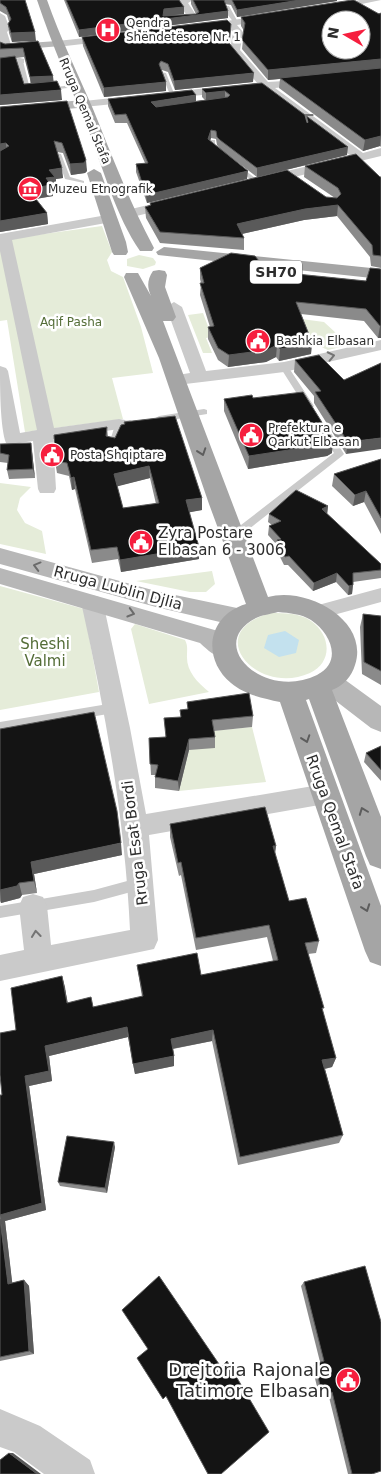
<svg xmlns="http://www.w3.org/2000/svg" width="381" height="1474" viewBox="0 0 381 1474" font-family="'DejaVu Sans',sans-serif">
	<rect width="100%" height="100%" fill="#fff"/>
	<path fill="#e5ecd9" d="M102 226 112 252 107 260 111 271 123 277 141 327 153 373 112 378 123 419 25 432 7 320 0 321V240Z
		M139 255 153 258 156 262 155 265 143 269 127 266V259Z
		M240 311 324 322 349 345 328 350Z
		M203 313 212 337 206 338 212 353H203L188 315Z
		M0 483 31 487 20 498 17 510 25 523 42 531 46 554 0 544Z
		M212 571 215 584 206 592H190L136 581Z
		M0 586 84 609 99 692 0 710Z
		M271 613C285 613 300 613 311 621 331 635 333 662 310 673 257 697 200 632 271 613Z
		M135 624 185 640C188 646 187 649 187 655 186 671 197 682 209 692L149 704 131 629Z
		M252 727 266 782 179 791 189 750 212 731Z"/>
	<path fill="#c3e1ee" d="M285 631 299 640 296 653 279 657 264 648 268 635Z"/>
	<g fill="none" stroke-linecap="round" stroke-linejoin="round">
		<path fill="#cacaca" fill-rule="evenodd" d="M225 6H229L239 24H235L227 14Z
			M20 59 23 61 30 89 65 86 68 88 26 92 17 61Z
			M161 72 166 73 175 96 170 95Z
			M211 140H215V146L219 150 259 181V183H255L209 146Z
			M56 153 61 154 70 177 84 181V183L65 179Z
			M281 365H287L314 406 312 408H306L280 367Z
			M204 409 207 410V414L159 422 154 419 159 416Z
			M130 420 135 423 123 426 116 449H110L108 447 116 422Z
			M324 426 327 427 344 454 342 456 249 529H241V525L334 453 319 429Z
			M114 703 120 708 114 713 0 732V722Z
			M142 877 147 879 149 883 147 887 142 889 94 902 0 918V906L94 890Z"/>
		<path fill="#cacaca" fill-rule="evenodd" d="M180 0H193L188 3 198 18 196 20 143 26 150 35 145 38 142 37 131 24 136 21 187 16 178 2Z
			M360 0H381L328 11 323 8Z
			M0 13 5 16 10 29 7 32 12 48 7 51 3 50 0 41Z
			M273 14 278 17 276 19 237 25 243 32 240 50 268 82 315 79V83L311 84 275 88 363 153 381 148V156L261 185 255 181 257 178 351 156 262 89 84 107 78 104 84 101 257 83 230 50 233 32 228 27 200 31 195 28 200 25Z
			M114 35 117 36V40L57 47 52 44 57 41Z
			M20 58 24 59V63L0 66V60Z
			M177 198 182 199 184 202 182 205 128 218 121 214 123 211Z
			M101 216 106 217 108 220 106 223 12 240 54 428 119 419 125 420 128 424 125 428 119 429 53 439 56 489 54 493H40L38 489 33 441 12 444 6 443C0 427 0 385 0 366L6 368 8 371 20 433 37 430 0 251V234Z
			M174 302 182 307 206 371 284 362 381 340V350L284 372 177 385 171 384 169 380 171 376 190 373 166 307Z
			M381 588V602L319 619 311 617 308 612 311 607Z
			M92 595 99 597 103 602 130 728 146 814 325 784 334 787 337 794 334 801 325 804 149 835 158 940 154 949 0 981V955L24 950 19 906 23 897 33 894 43 897 47 906 51 945 130 930C125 819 105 710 81 602L85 597Z
			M0 1409 40 1426 90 1460 95 1474H44L14 1452 0 1447Z"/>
		<path fill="#b7b7b7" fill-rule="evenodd" d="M57 41 61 42V46L0 51V45Z
			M84 100 90 104 89 107 0 115V107Z
			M0 548 156 591 237 608 246 611 249 617 246 623 237 626 156 607 0 564Z
			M0 568 218 631 232 642 236 649 232 656C217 660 211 653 200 643L0 584Z
			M328 671 337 674 381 706V732L371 728 319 688 315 681 319 674Z"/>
		<path fill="#a5a5a5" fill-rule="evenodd" d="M37 0H47C60 37 77 72 93 109 112 156 130 203 154 248L152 251H140C116 216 104 171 89 132 71 88 52 45 37 0Z
			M94 169 101 173 126 242 128 252 126 255H114L112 252 87 173Z
			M164 247 381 269V279L158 255 156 252Z
			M159 270 165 271 167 275 165 287 176 317 173 321H163L268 597C306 586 370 620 355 665 352 676 343 686 332 690L381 817V869L370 865 366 856 309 699 306 700 381 906V966L370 962 365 951 280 702C263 698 245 695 231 683 201 658 208 615 246 604L209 504 159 358 124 277 126 273H138L151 296C147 287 147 280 153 271ZM278 612C290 613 301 614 311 620 331 633 343 662 317 675 265 701 204 645 256 618 262 615 271 614 278 612Z"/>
	</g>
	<path fill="#8a8a8a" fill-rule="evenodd" d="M0 0 35 32 12 42 9 33 8 24 9 22 7 15 0 11Z
		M64 0H179L184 14 169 16 196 14 191 4V0H337V1L237 17 231 5 225 4 228 18 79 37Z
		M381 13V147L380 146 363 151 279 88 280 79 268 80 242 49 244 31 241 26V17Z
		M231 24 230 44 253 82 175 90 168 72 162 70 166 82V91L104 97 83 46 82 37Z
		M38 41 53 76V82L62 100 0 105V42L5 44ZM24 57 31 83 24 84 16 58Z
		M262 83 347 155 257 177 220 149 217 145 216 139 211 138 210 141 247 179 147 203 136 172V164L145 163 127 123H115L108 106V99L196 101 205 100 202 97V89Z
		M67 101 87 171 85 173 71 175 63 153 57 152 63 178 56 179V187L52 188 53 196 36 199 47 213 48 224 0 232V107Z
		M305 166 381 177V268L371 266 370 257 337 216 304 220 242 234 244 238V250L160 243 146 218 145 207 150 206V203L335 198 304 177Z
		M200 268 267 271 366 281 381 269V338H378L364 321 301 314 312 342 311 354 284 360 279 361 276 357 266 362 228 367 218 360 208 339V327H210L200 295 201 283 200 279Z
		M295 360 344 380 381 363 346 454 314 403V396L294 372Z
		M253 398 332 453 327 456 248 469 224 411V399Z
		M124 422 202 498V510L189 512 199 559 121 572 118 559 92 563 75 489 72 490 69 476 57 473 55 461 107 427 108 437 115 438 125 425ZM150 478 156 504 123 508 117 486Z
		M0 444 32 452 35 478 9 479 7 470 8 463 0 462Z
		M381 459V534L364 502 353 506 332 486 334 474Z
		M328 506 327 514 381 564V578L353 582 352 594 348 595 336 582 313 591 288 565H284L276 549V544L268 535 269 526 272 525 268 522 269 514Z
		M363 614 381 616V685L362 674 360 627Z
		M253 716 252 727 214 731 215 737V748L189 750 179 791 155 788V775H151L149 738 165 737 180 717Z
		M0 729 122 855 34 874 37 893 22 895 20 898 1 903 0 901Z
		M381 746V781L364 762 366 753Z
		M170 824 276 846 275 854 289 901 319 941 316 953 308 954 323 1012 336 1058 332 1067 325 1069 343 1135 339 1143 238 1165 212 1041 173 1049 174 1066 135 1074 128 1037 49 1056 52 1081 29 1086 46 1210 5 1221 12 1283 24 1280 29 1286 34 1354 0 1361V1095H2L16 1030 62 976 68 1003 91 997 93 1007 142 997 137 965 201 975 273 961 267 937 196 950 181 875 179 876 170 837Z
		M115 1147 107 1193 60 1186 58 1182Z
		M304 1282 372 1474H348L328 1393 319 1395 312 1366 315 1364 320 1362 301 1286Z"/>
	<path fill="#5a5a5a" d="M300 0H337V1L237 17V10Z
		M184 7V14L164 16 163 19 228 11V18L79 37V30L164 9Z
		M35 32 36 41 12 42 11 33Z
		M381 59V69L268 80V70Z
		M254 73 253 82 175 90 174 81Z
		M53 76 54 85 31 87 30 77Z
		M166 82V91L104 97V88Z
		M61 90 62 100 0 105V95Z
		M225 91V99L206 101V93Z
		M196 95V103L151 110V102Z
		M211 130V138L208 147V139Z
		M381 136 380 146 363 151 365 140Z
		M6 143 7 153 0 154V144Z
		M348 147 347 155 257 177V168Z
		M86 160 87 171 85 173 71 175 70 164Z
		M62 168 63 178 56 179V187L52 188 53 196 29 200 28 189 46 178 49 170Z
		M248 171 247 179 147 203 146 195Z
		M338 205 337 216 304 220 237 235V224L305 209Z
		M47 213 48 224 0 232V221Z
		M380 326H381V338H378Z
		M312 342 311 354 279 361 280 349Z
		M277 345 276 357 266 362 228 367 229 355Z
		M381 438V449L346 454 348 442Z
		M333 440 332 453 327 456 248 469 249 456Z
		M31 443 32 452 35 478 33 469Z
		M149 466 150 478 115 487 114 474Z
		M74 477 75 489 72 490 71 478Z
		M366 491 364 502 353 506 355 495Z
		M202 498V510L186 513V500Z
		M328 506 327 515 322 509Z
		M199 547V559L121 572 120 560Z
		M337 573 336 582 313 591 314 583Z
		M353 585 352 594 348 595 349 586Z
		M189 739V750L179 791 178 781Z
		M121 843 122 855 34 874 37 893 34 881 31 862Z
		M273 846H276L274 859Z
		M19 883 22 895 20 898 1 903 0 890Z
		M62 976 65 987 69 1014 67 1003Z
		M127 1027 128 1037 49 1056 52 1081 29 1086 46 1210 5 1221 13 1289 8 1284 0 1215 25 1076 45 1046Z
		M213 1030 212 1041 171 1049V1039Z
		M174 1056V1066L135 1074 133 1064Z
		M336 1058 332 1067 319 1070 322 1060Z
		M114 1142 115 1147 107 1193 105 1188Z
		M24 1280 29 1286 34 1354 29 1351Z
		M9 1453H13L41 1474H37Z"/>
	<path fill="#141414" stroke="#5a5a5a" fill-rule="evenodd" d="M0 0H25L35 32 11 33 8 24 11 19 6 7 0 3Z
		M66 0H179L184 7 164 9 163 16 196 14 199 12 193 0H224L228 11 79 30Z
		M232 0H300L237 10Z
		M352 0H354L379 14 381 13V59L268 70 242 40 245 23 241 17ZM331 20H361V50H331Z
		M227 20 231 24 229 43 254 73 174 81 168 64 161 61 159 64 166 82 104 88 82 37Z
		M38 41 53 76 30 77 23 48 0 49V42L5 44Z
		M15 56 24 84 57 81 61 90 0 95V58Z
		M381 68V136L365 140 280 78Z
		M262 83 348 147 257 168 220 140 217 137 216 131 211 130 208 139 248 171 146 195 136 164 148 163 126 114 115 115 108 99 192 90 196 95 151 102 156 107 228 97 230 95 225 91 206 93 202 89Z
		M67 101 86 160 84 163 70 164 62 143 54 141 62 168 49 170 55 177 46 178 51 185 28 189 47 213 0 221V151L9 146 6 143 0 144V107Z
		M356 154 380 177H381V256L373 255 372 245 338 205 305 209 237 224 244 238 160 232 145 207 151 205 150 203 287 170 326 197 337 198 341 194 338 188 305 166Z
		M231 253 255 256 267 271 366 281 370 268 381 269V326H380L366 309 296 302 312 342 285 348 280 349 277 345 267 350 229 355 218 348 208 327 214 326 200 283H204L200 268Z
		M319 355 344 380 381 363V438L348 442 315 392 321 391 295 360Z
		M303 392 333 440 328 444 249 456 224 399 252 395 253 398Z
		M175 416 202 498 186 500 199 547 120 560 117 547 91 550 74 477 71 478 67 463 55 461 54 435 107 427 106 436 115 438 121 425 125 424 124 422ZM149 466 159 503 123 508 114 474Z
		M31 443 33 469 7 470 9 455 0 453V444Z
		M381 459V518L366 491 355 495 334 474Z
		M296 490 328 506 322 509 381 564V570L353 573V585L349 586 337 573 314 583 289 556 285 557 277 540 281 539 269 526 281 521 269 514Z
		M363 614 381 616V671L364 662Z
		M249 693 253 716 212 720 215 737 189 739 178 781 155 777 158 765 150 764 149 738 166 737 164 718 181 717 180 710 188 709 187 702Z
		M94 712 117 811 121 843 31 862 34 881 19 883 17 886 0 890V729Z
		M381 746V770L366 753Z
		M265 807 276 846H273L289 901 306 898 319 941 305 943 324 1008H322L336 1058 322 1060 343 1135 240 1157 213 1030 171 1039 174 1056 133 1064 127 1027 45 1046 49 1071 25 1076 42 1203 0 1215V1095H2L0 1075V1033L16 1030 11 988 62 976 67 1003 91 997 93 1007 143 996 137 965 197 953 201 975 278 960 269 925 196 938 181 862 178 863 170 824Z
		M67 1136 114 1142 105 1188 58 1182Z
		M0 1219 8 1284 24 1280 29 1351 0 1357Z
		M365 1266 381 1322V1471L372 1474H352L332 1392 322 1394 315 1364 324 1361 304 1282Z
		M159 1276 221 1367 227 1361 269 1432 221 1474H208L166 1396 163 1399 137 1358 148 1349 122 1310Z
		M9 1453 37 1474H0V1460Z"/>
	<defs><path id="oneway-chevron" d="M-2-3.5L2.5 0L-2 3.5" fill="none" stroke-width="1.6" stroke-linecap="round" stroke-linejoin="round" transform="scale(1.25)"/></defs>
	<g stroke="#747474">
		<use href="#oneway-chevron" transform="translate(308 117) rotate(-143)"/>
		<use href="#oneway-chevron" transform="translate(331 356) rotate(-12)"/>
		<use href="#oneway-chevron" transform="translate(36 934) rotate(-96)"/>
	</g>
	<g stroke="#5d5d5d">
		<use href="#oneway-chevron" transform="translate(202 452) rotate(71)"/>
		<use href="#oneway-chevron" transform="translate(306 739) rotate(71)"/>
		<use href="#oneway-chevron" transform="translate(363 811) rotate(-111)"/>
		<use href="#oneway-chevron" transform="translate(366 908) rotate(70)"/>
	</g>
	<g stroke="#6b6b6b">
		<use href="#oneway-chevron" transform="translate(37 566) rotate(-165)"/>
		<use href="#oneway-chevron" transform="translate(131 613) rotate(16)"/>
	</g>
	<defs>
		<g id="hospital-disc" transform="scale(1.25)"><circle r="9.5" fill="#f61e3e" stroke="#fff"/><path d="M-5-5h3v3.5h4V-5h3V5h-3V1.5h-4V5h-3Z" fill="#fff"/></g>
		<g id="museum-disc" transform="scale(1.25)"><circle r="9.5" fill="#f61e3e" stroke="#fff"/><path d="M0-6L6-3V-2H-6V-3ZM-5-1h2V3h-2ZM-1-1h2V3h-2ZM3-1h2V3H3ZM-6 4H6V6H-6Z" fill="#fff"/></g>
		<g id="civic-disc" transform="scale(1.25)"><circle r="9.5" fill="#f61e3e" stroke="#fff"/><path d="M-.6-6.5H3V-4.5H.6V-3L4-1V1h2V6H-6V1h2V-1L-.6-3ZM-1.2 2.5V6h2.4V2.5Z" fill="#fff"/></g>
	</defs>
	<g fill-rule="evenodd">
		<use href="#hospital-disc" x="108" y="30"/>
		<use href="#museum-disc" x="30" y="189"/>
		<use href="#civic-disc" x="258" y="341"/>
		<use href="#civic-disc" x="251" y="435"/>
		<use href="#civic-disc" x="52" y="455"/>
		<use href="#civic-disc" x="141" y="542"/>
		<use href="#civic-disc" x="348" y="1380"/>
	</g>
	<g text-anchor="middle" stroke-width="5" stroke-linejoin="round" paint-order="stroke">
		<g font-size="12" fill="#2d2d2d" stroke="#fff" text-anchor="start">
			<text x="126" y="27">Qendra<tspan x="126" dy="14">Shëndetësore Nr. 1</tspan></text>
			<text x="48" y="193">Muzeu Etnografik</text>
			<text x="276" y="345">Bashkia Elbasan</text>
			<text x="268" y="432">Prefektura e<tspan x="268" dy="14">Qarkut Elbasan</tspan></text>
			<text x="70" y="459">Posta Shqiptare</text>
		</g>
		<g font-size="12" fill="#2d2d2d" stroke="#fff">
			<text transform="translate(85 111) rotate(67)" y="4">Rruga Qemal Stafa</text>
		</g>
		<g font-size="12" fill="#546d37" stroke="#fff">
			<text x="71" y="326">Aqif Pasha</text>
		</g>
		<rect fill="#fff" stroke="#6c6c6c" stroke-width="1" x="250" y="260.5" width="52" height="23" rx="4"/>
		<g font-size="14" font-weight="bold" fill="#2d2d2d">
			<text x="276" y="277">SH70</text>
		</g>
		<g font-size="15" fill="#2d2d2d" stroke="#fff" text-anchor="start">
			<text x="158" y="538">Zyra Postare<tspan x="158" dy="17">Elbasan 6 - 3006</tspan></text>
		</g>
		<g font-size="15" fill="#2d2d2d" stroke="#fff">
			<text transform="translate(118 588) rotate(15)" y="5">Rruga Lublin Djlia</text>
			<text transform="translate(335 822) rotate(70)" y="5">Rruga Qemal Stafa</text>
			<text transform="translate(135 843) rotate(-97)" y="5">Rruga Esat Bordi</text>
		</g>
		<g font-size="15" fill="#546d37" stroke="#fff">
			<text x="45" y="649">Sheshi<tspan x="45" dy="17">Valmi</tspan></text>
		</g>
		<g font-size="18" fill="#2d2d2d" stroke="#fff" text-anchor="end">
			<text x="330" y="1376">Drejtoria Rajonale<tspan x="330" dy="21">Tatimore Elbasan</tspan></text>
		</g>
	</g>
	<g transform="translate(346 35) rotate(279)"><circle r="24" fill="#ffffff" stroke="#ababab"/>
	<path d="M0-4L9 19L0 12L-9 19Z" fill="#f61e3e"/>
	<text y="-8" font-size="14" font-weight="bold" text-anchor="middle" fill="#2d2d2d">N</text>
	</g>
</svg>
